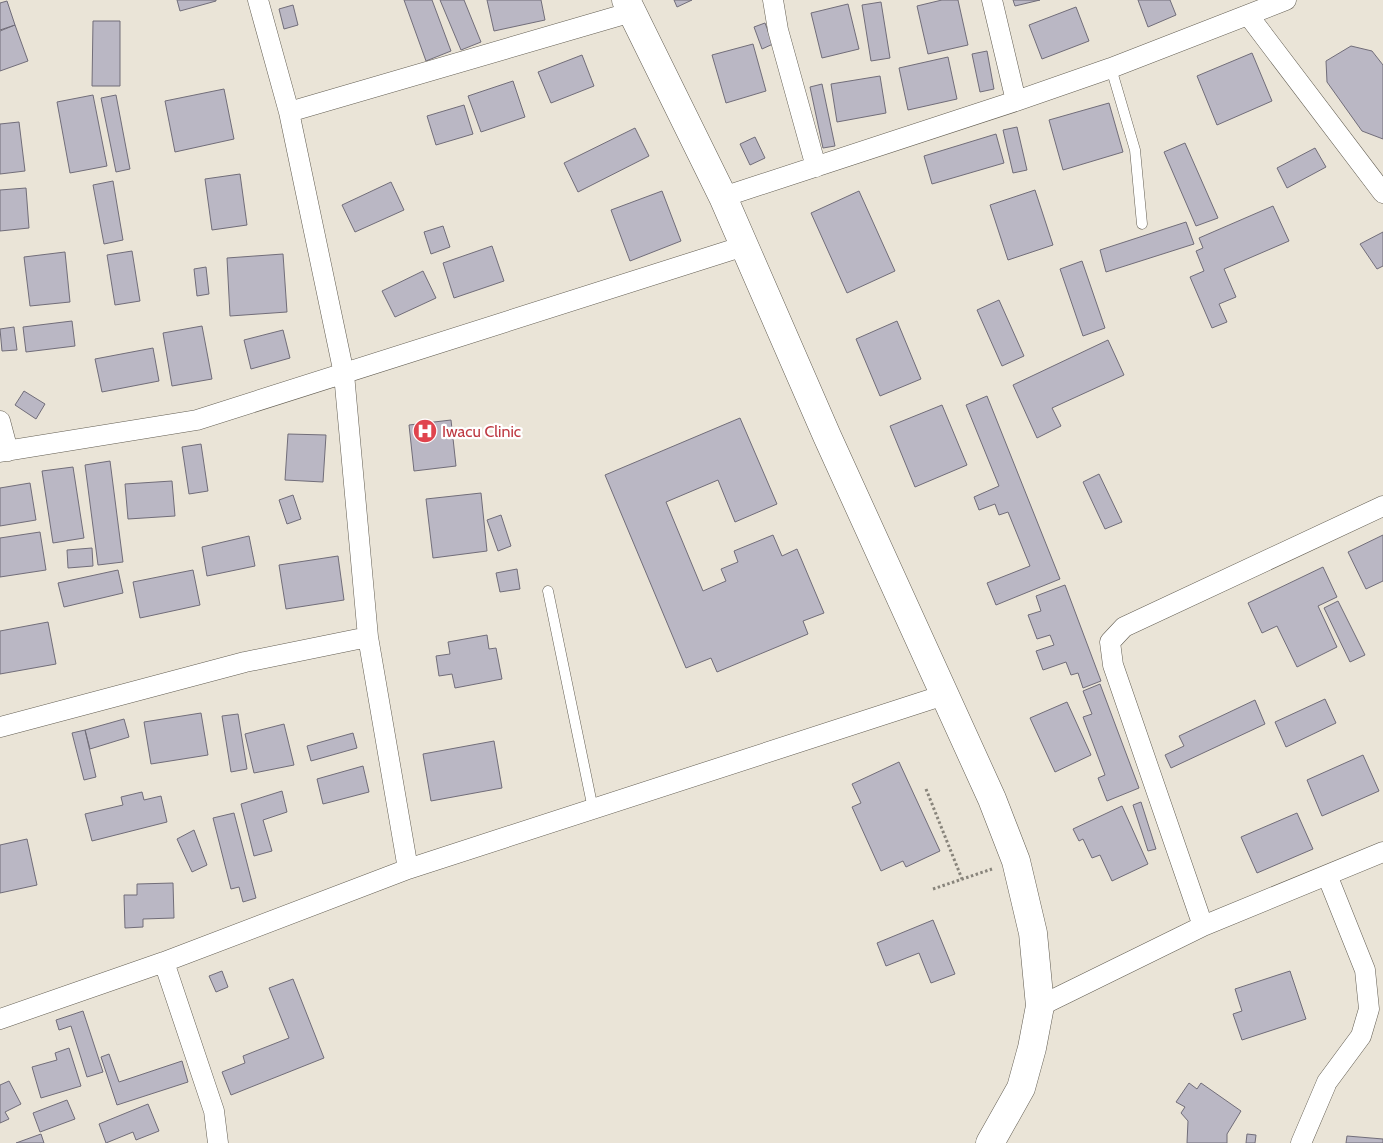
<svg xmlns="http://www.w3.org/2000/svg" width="1383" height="1143" viewBox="0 0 1383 1143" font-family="Cabin,sans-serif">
	<rect width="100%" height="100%" fill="#eae4d7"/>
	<path fill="#bab7c4" stroke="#716d79" d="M177 0H216V1L180 11Z
		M404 0H432L451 51 426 61Z
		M440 0H464L481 42 461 50Z
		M487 0H541L545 20 494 31Z
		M674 0H692L677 7Z
		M942 0H958L968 45 928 54 917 6Z
		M1013 0H1040L1015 6Z
		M1138 0H1170L1176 15 1148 27Z
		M7 1 15 25 0 30V3Z
		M881 2 890 58 871 61 862 5Z
		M848 4 859 49 822 58 811 13Z
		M293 5 298 25 284 29 279 9Z
		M1076 7 1089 41 1042 59 1029 25Z
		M93 21H120V86H92Z
		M765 23 773 44 762 49 754 27Z
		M15 25 28 61 0 71V31Z
		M753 44 766 91 726 103 712 55Z
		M1351 46 1372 51 1383 65V139L1362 131 1327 82 1326 61Z
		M987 51 994 89 980 92 972 54Z
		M1252 53 1272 101 1217 125 1197 76Z
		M582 55 594 86 551 103 538 72Z
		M948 57 957 99 908 110 899 68Z
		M880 76 886 113 837 122 831 84Z
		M513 81 525 117 481 132 468 96Z
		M822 84 835 146 823 148 810 87Z
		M224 89 234 139 175 152 165 101Z
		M93 95 107 166 70 173 57 102Z
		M116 95 130 169 116 172 101 98Z
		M1109 103 1123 152 1063 170 1049 120Z
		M464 105 473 134 436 145 427 116Z
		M19 122 25 171 0 174V124Z
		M1017 127 1027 170 1013 173 1003 130Z
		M635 128 649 156 578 192 564 163Z
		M996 134 1004 163 932 184 924 156Z
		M755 137 765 158 750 165 740 144Z
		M1185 143 1218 218 1196 226 1164 152Z
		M1315 148 1326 167 1287 188 1277 168Z
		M240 174 247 225 212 230 205 179Z
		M113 181 123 240 104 244 93 185Z
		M391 182 404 210 355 232 342 205Z
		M26 188 29 228 0 231V190Z
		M1035 190 1053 245 1008 260 990 205Z
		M662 191 681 241 630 261 611 210Z
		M859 191 895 271 847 293 811 213Z
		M1273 206 1289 241 1224 269 1236 297 1219 304 1227 322 1212 328 1190 277 1204 271 1196 251 1203 248 1199 238Z
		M1186 222 1194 244 1106 272 1100 250Z
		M443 226 450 247 431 254 424 232Z
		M1383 232V266L1377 269 1360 244Z
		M492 246 504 281 454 298 443 263Z
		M132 251 140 301 115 305 107 255Z
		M65 252 70 302 30 306 24 257Z
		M283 254 287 312 230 316 227 258Z
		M1082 261 1105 328 1083 336 1060 269Z
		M206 267 209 294 197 296 194 269Z
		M423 271 436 298 395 317 382 291Z
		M999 300 1024 356 1002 366 977 310Z
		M72 321 75 346 26 352 23 327Z
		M897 321 921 379 880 396 856 339Z
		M202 326 212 379 172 386 163 333Z
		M14 327 17 350 2 351 0 329Z
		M283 330 290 358 251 369 244 340Z
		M1108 340 1124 375 1052 408 1061 426 1037 438 1013 385Z
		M153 348 159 381 102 392 95 359Z
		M24 391 45 404 36 419 15 405Z
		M987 396 1060 579 996 605 987 583 1030 566 1008 512 999 515 995 504 979 510 974 497 999 486 966 405Z
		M942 405 967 465 915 487 890 426Z
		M740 418 777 504 735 522 718 480 666 502 703 591 726 581 721 569 738 562 734 551 773 535 782 556 797 549 824 613 803 621 808 634 717 672 711 658 686 668 605 475Z
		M451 420 456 466 414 471 409 425Z
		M288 434 326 435 323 482 285 480Z
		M201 444 208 491 189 494 182 447Z
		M110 461 123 562 98 565 85 465Z
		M73 467 84 538 53 543 42 471Z
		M1099 474 1122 522 1105 529 1083 482Z
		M172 481 175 516 128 519 125 484Z
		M30 483 36 520 0 526V488Z
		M481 493 487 551 433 558 426 499Z
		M293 495 301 519 287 524 279 500Z
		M501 515 511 546 498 551 487 520Z
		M40 532 46 570 0 577V538Z
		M1383 535V581L1366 589 1348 552Z
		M249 536 255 566 207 576 202 547Z
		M92 548 93 566 68 568 67 550Z
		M338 556 344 600 286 609 279 565Z
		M1323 567 1337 597 1318 606 1337 647 1297 667 1277 626 1262 633 1248 603Z
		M517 569 520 589 500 592 496 573Z
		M118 570 123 593 64 607 58 583Z
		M193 570 200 605 140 618 133 582Z
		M1065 585 1101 681 1083 688 1078 673 1071 675 1066 662 1043 670 1036 651 1054 645 1050 635 1037 639 1028 615 1041 611 1036 596Z
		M1338 601 1365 655 1350 662 1324 608Z
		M48 622 56 664 0 674V631Z
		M487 635 489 649 496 648 502 679 455 688 452 674 439 676 436 656 450 654 448 642Z
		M1100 684 1139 788 1107 801 1098 778 1105 775 1083 717 1092 714 1083 691Z
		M1325 699 1336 723 1286 747 1275 722Z
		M1255 700 1265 724 1171 768 1165 755 1184 746 1179 736Z
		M1067 702 1091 755 1055 772 1030 718Z
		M201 713 208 755 151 764 144 722Z
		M238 714 247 769 231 772 222 716Z
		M124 719 129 737 90 749 85 730Z
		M284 724 294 765 254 773 245 734Z
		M85 730 96 777 84 780 72 733Z
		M353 733 357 748 311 761 307 746Z
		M494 741 502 788 431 801 423 754Z
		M1363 755 1379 791 1322 816 1307 780Z
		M899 762 940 851 906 867 903 861 881 871 852 807 861 803 852 784Z
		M363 766 369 792 323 804 317 779Z
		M282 791 287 812 263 820 272 851 254 856 241 804Z
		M142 792 144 800 161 796 167 822 92 841 85 814 123 805 121 797Z
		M1141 802 1156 849 1148 851 1133 805Z
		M1122 806 1148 864 1112 881 1100 855 1092 858 1083 839 1079 841 1073 829Z
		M234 813 256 898 243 902 239 887 231 889 213 818Z
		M1297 813 1313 849 1257 873 1241 837Z
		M194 830 207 865 192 872 177 839Z
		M27 839 37 885 0 893V845Z
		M173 883 174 918 143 919V927L125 928 124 895H137V884Z
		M933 920 955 974 931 983 919 953 886 966 877 943Z
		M222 971 228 987 216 992 209 976Z
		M1290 971 1306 1019 1242 1040 1233 1014 1242 1011 1235 989Z
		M293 979 324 1058 231 1095 222 1072 245 1063 243 1056 289 1038 269 988Z
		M83 1011 103 1072 87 1077 71 1026 59 1030 56 1020Z
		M69 1048 81 1086 41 1098 32 1067 57 1060 55 1053Z
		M109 1054 119 1082 182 1061 188 1082 117 1105 101 1057Z
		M9 1081 21 1104 5 1112 9 1119 0 1123V1085Z
		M1189 1083 1197 1089 1201 1083 1241 1111 1227 1134V1143H1187L1188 1121 1181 1113 1185 1107 1176 1102Z
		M67 1100 75 1119 40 1132 33 1113Z
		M148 1104 159 1131 136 1140 133 1132 106 1143 99 1124Z
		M41 1134 44 1143H16Z
		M1247 1134 1256 1135 1255 1143H1246Z
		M1347 1136 1383 1139V1143H1346Z"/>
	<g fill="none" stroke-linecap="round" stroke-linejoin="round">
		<g stroke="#625d52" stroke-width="11">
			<path id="lane" d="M1111 68 1135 150 1142 224
				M548 591 593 809"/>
		</g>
		<g stroke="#625d52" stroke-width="21">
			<path id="street" d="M258 0 289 112 344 374 368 637 408 869
				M773 0 778 30 816 167
				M992 0 1016 101
				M1248 15 1383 193
				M289 112 632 12
				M723 197 1016 101 1111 68 1286 0
				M0 421 8 451
				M0 452 197 420 744 246
				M0 727 245 662 368 637
				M1203 926 1113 665 1110 642 1124 627 1383 506
				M164 962 214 1111 218 1143
				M1040 1006 1203 926 1383 852
				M0 1019 164 962 408 869 944 695
				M1301 1143 1327 1082 1361 1036 1369 1009 1365 970 1327 875"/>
		</g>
		<g stroke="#625d52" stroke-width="29">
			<path id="secondary" d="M626 0 723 197 827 436 992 799 1016 861 1033 933 1040 1006 1032 1048 1021 1088 990 1143"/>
		</g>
		<path stroke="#88847b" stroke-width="3" stroke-dasharray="2.5 2.5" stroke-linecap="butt" d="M926 789 962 879
			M933 889 992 869"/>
		<use href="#lane" stroke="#fff" stroke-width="10"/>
		<use href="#street" stroke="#fff" stroke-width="20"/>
		<use href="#secondary" stroke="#fff" stroke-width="28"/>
	</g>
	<defs>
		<g id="hospital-disc" transform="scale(1.25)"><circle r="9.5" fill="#e0444e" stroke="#fff"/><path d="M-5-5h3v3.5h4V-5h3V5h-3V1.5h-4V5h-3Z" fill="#fff"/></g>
	</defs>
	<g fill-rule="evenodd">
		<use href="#hospital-disc" x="425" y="431"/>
	</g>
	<g text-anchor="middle" stroke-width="4.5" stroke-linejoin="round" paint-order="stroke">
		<g font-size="16" fill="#be3a42" stroke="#fff" text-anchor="start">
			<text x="442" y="437">Iwacu Clinic</text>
		</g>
	</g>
</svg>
